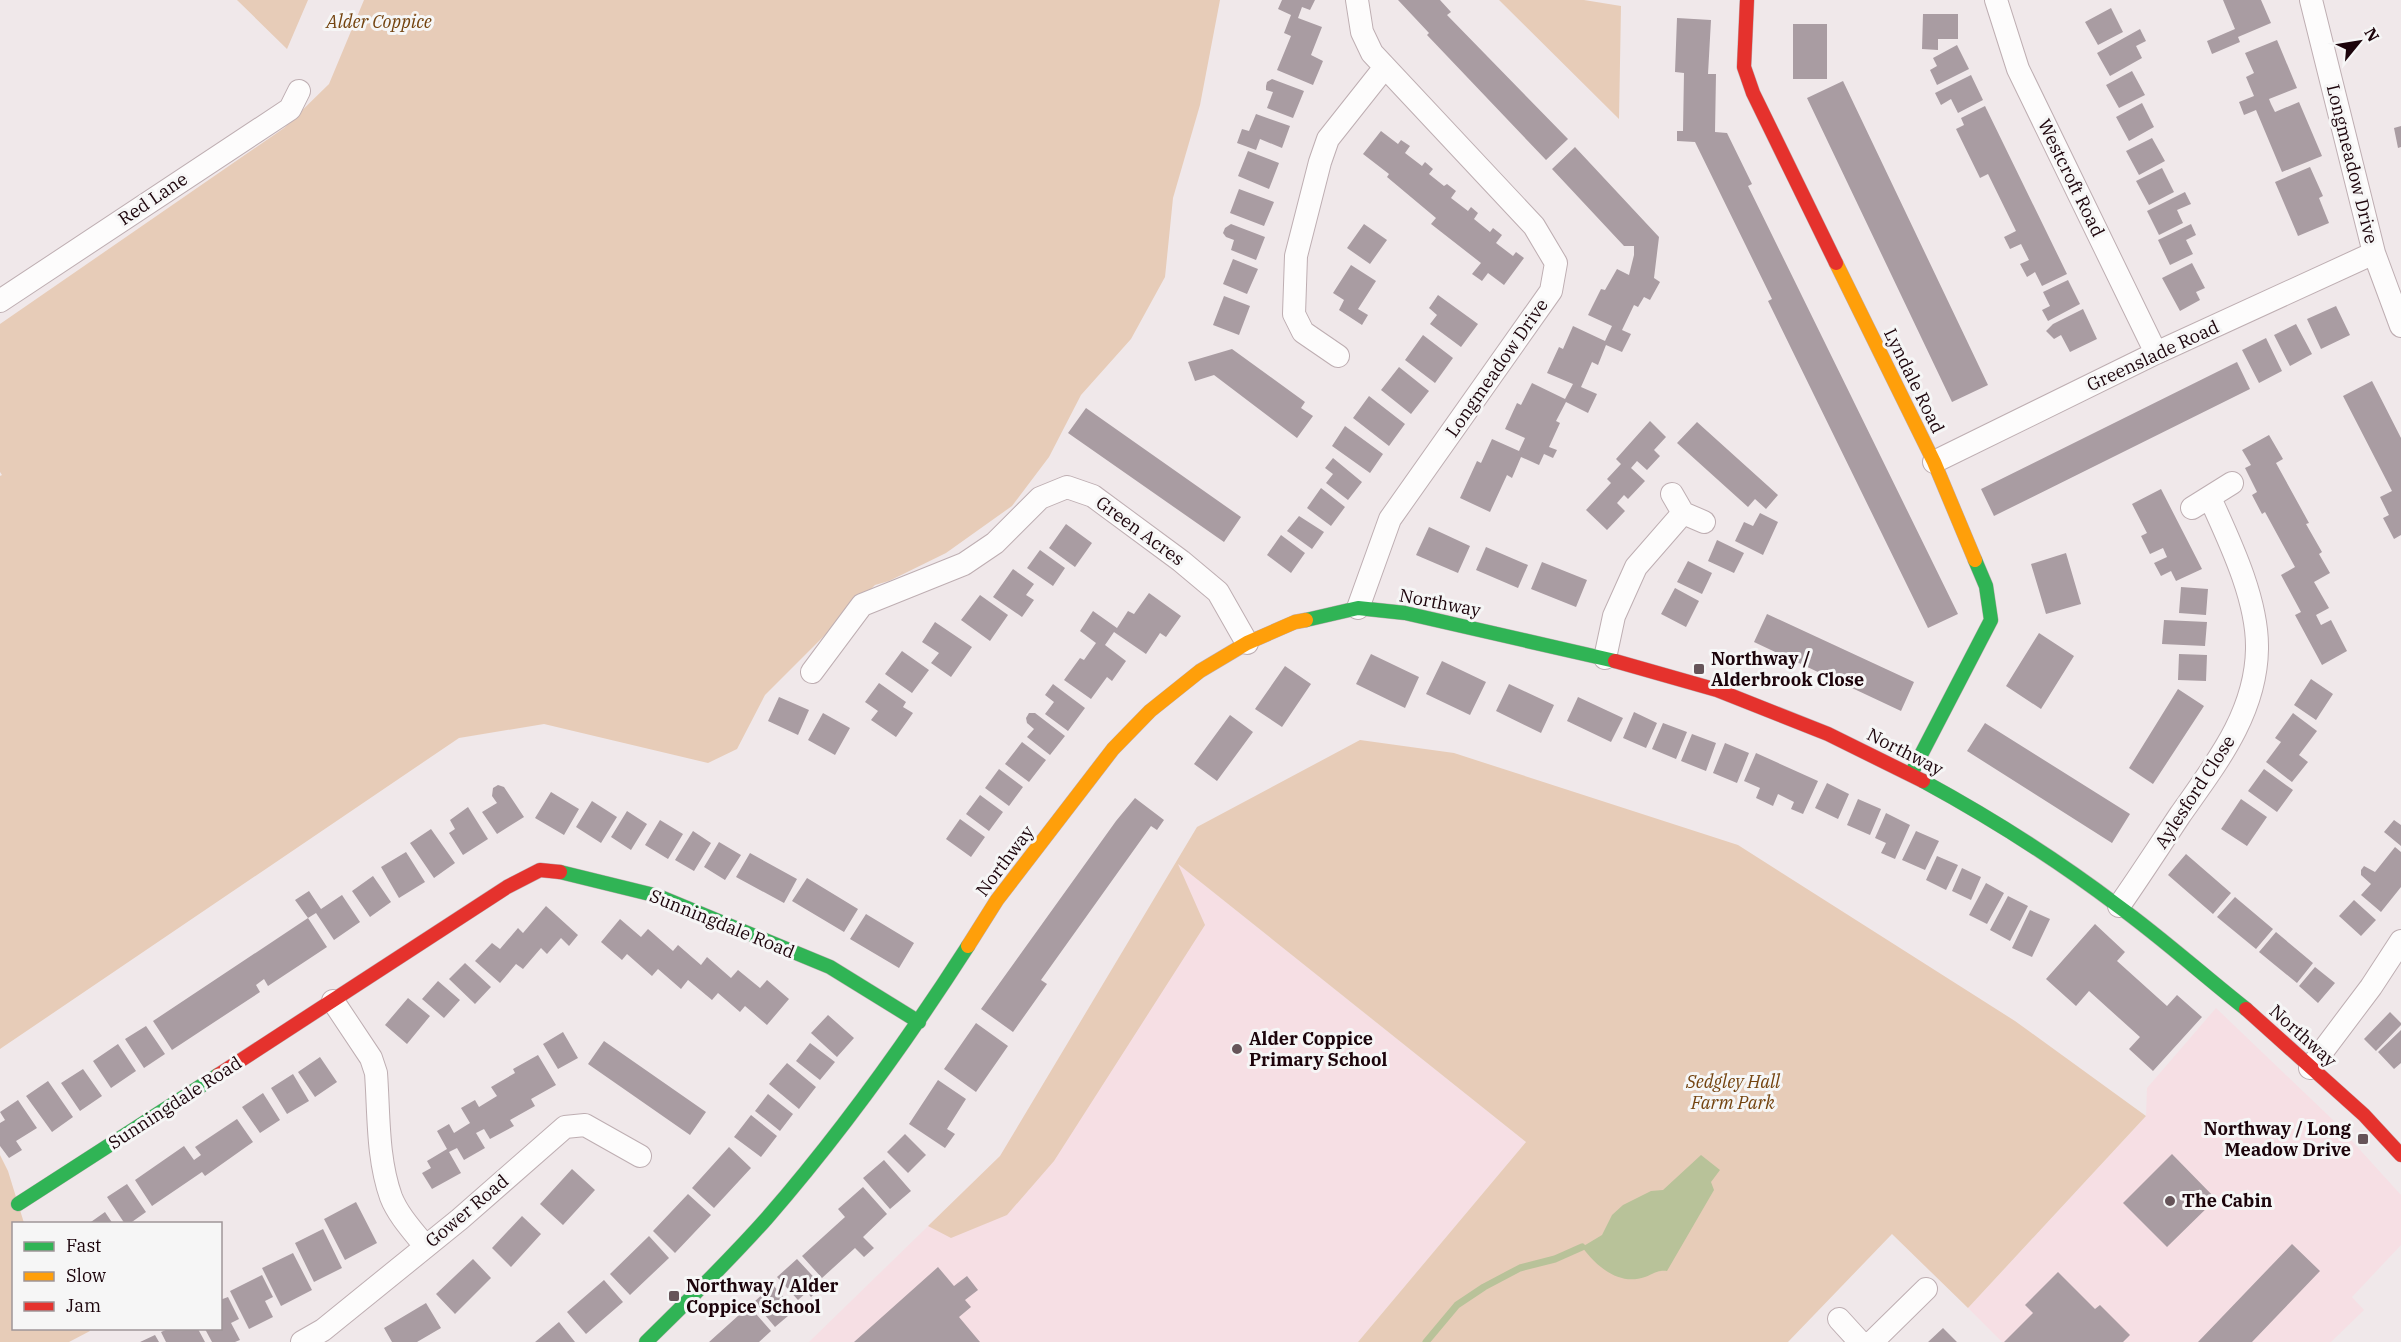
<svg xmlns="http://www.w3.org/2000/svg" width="2401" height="1342" viewBox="0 0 2401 1342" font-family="'IBM Plex Serif',serif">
	<rect width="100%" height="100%" fill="#f0e8ea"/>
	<path fill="#f6dfe4" d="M1177 863 1526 1142 1358 1342H809L1000 1156Z
		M2216 1008 2332 1119 2401 1195V1245L2352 1297 2364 1310 2331 1342H2002L1968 1308 2146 1116 2147 1088Z"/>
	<path fill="#e7ccb8" d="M237 0H308L287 49Z
		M364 0H1220L1200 105 1173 198 1165 277 1131 339 1081 395 1049 457 1012 506 946 553 889 581 875 585 765 695 737 749 708 763 544 724 459 738 0 1049V476L2 475 0 472V324L284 128 329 84Z
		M1499 0H1584L1621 6 1619 119Z
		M1360 740 1454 753 1738 845 2015 1021 2146 1116 1968 1308 1892 1234 1788 1342H1358L1526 1142 1178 864 1205 925 1054 1161 1007 1215 951 1238 928 1226 1000 1156 1197 827Z
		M0 1155 8 1171 24 1223 14 1224V1328H88L90 1331 69 1342H0Z"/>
	<path fill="#b8c299" d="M1701 1155 1720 1170 1711 1182 1714 1190 1667 1271C1657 1270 1654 1274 1645 1277 1619 1286 1597 1267 1582 1247L1602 1235 1612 1215 1623 1205 1651 1191 1663 1190Z"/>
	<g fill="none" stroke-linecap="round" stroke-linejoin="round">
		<path stroke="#b8c299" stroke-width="7" d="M1426 1342 1457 1305 1484 1287 1520 1268 1555 1259 1582 1247"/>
	</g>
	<path fill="#a99ca2" d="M1282 0H1315L1310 10 1302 7 1298 18 1322 27 1311 55 1323 61 1313 85 1277 70 1291 36 1284 33 1291 15 1278 9Z
		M1398 0H1440L1451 12 1447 15 1568 139 1546 160 1427 35 1429 33Z
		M2223 0H2261L2271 23 2238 37 2240 42 2212 54 2207 41 2235 29Z
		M2111 8 2123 32 2098 45 2085 22Z
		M1923 14H1958V39H1938V50L1922 49Z
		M1677 18 1711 20 1708 74H1716L1715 132 1727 133 1752 184 1748 186 1958 614 1928 628 1768 301 1772 299 1695 142 1677 141V131H1683L1684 73 1675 72Z
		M1793 24H1827V79H1793Z
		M2140 29 2146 41 2136 46 2142 58 2110 76 2097 53Z
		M2277 40 2297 88 2269 99 2271 104 2275 112 2299 102 2322 156 2282 172 2256 110 2244 115 2239 102 2254 96 2246 77 2254 73 2245 53Z
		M1957 45 1969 69 1937 85 1930 70 1937 66 1933 58Z
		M2132 71 2145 95 2119 108 2106 85Z
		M1971 75 1983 100 1958 113 1951 99 1941 105 1935 93Z
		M1272 79 1304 91 1293 118 1267 108 1273 92 1266 90V86L1267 82Z
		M1843 81 1988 385 1952 402 1807 98Z
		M2142 103 2154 127 2129 141 2116 117Z
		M1985 106 2067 274 2042 286 2035 272 2027 277 2020 264 2029 260 2021 244 2010 249 2004 237 2016 231 1988 174 1980 178 1956 129 1964 125 1961 118Z
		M1256 114 1290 126 1282 148 1260 139 1256 150 1237 143 1242 129 1249 131Z
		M2401 126V147L2398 148 2394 128Z
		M1381 131 1398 144 1401 140 1410 146 1405 153 1422 166 1425 162 1433 169 1429 174 1444 186 1447 184 1456 191 1451 198 1468 211 1471 207 1478 213 1474 219 1490 232 1493 228 1502 235 1496 243 1513 256 1516 252 1524 258 1504 285 1488 273 1482 281 1472 274 1481 263 1431 224 1436 218 1387 177 1389 174 1363 154Z
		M2152 138 2165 161 2139 175 2126 151Z
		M1575 147 1659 237 1654 278 1660 282 1650 300 1644 297 1638 307 1634 305 1622 330 1631 334 1622 352 1606 345 1598 365 1592 362 1581 387 1597 394 1588 413 1566 402 1556 421 1560 423 1549 447 1557 450 1553 458 1544 454 1539 465 1521 457 1512 478 1507 475 1490 512 1460 498 1477 461 1481 463 1492 439 1519 451 1525 438 1505 429 1517 403 1521 405 1532 383 1565 399 1573 384 1547 373 1559 347 1563 349 1573 326 1605 341 1612 326 1588 315 1601 289 1605 290 1617 269 1629 275 1634 255V246H1624L1552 169Z
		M1248 151 1279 163 1269 189 1238 176Z
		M2310 167 2323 196 2319 198 2329 223 2298 236 2275 182Z
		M2162 168 2174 192 2149 205 2136 181Z
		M1239 189 1274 202 1264 226 1230 213Z
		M2185 192 2191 204 2177 210 2183 223 2159 235 2147 211Z
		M1231 224 1265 237 1256 260 1231 250 1234 240 1226 237 1223 233 1225 228Z
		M1364 224 1387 240 1370 264 1347 248Z
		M2191 224 2196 235 2186 240 2193 254 2170 265 2158 240Z
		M1233 259 1258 269 1247 294 1223 284Z
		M2192 263 2205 288 2196 292 2200 300 2180 311 2162 278Z
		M1351 265 1376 281 1358 309 1368 315 1362 325 1339 310 1344 300 1333 293Z
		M2068 280 2080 304 2048 321 2042 310 2050 306 2043 292Z
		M1438 295 1478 324 1461 347 1430 324 1437 315 1429 308Z
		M1224 296 1250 306 1239 335 1213 325Z
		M2336 306 2350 335 2321 349 2307 319Z
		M2083 309 2097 339 2070 352 2061 335 2054 339 2046 331 2053 324Z
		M2296 324 2312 354 2290 366 2274 335Z
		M1423 335 1453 358 1435 383 1405 360Z
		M2266 338 2282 371 2259 383 2242 350Z
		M1232 349 1305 402 1301 408 1313 416 1297 438 1214 375 1195 381 1188 362Z
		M2237 362 2250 389 1994 516 1981 489Z
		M1399 367 1429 391 1411 414 1381 390Z
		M2372 381 2401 438V535L2394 539 2383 518 2389 515 2380 497 2392 491 2343 396Z
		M1369 396 1405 424 1389 446 1353 418Z
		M1086 408 1241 517 1224 542 1068 433Z
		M1650 421 1666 437 1654 450 1660 456 1647 470 1637 461 1631 468 1645 481 1628 499 1624 495 1617 503 1625 511 1607 530 1586 510 1611 483 1607 479 1621 464 1616 459Z
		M1697 422 1778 495 1766 509 1755 499 1748 507 1677 443Z
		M1345 426 1383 454 1370 473 1332 446Z
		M2269 435 2283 459 2276 463 2309 523 2306 524 2322 552 2319 554 2330 573 2314 582 2329 608 2316 615 2321 625 2331 620 2347 651 2322 665 2295 615 2301 612 2281 575 2295 567 2265 512 2262 514 2252 495 2257 492 2245 468 2251 465 2242 450Z
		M1333 458 1362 482 1348 500 1326 483 1333 474 1325 468Z
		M1321 488 1345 507 1331 526 1307 508Z
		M2161 489 2202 569 2176 581 2171 571 2161 576 2154 563 2167 557 2163 548 2150 554 2141 536 2147 533 2132 504Z
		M1760 513 1778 522 1763 555 1735 541 1744 522 1753 526Z
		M1299 516 1324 532 1312 549 1287 531Z
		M1066 524 1092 543 1075 567 1049 548Z
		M1429 527 1470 546 1458 573 1416 555Z
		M1281 535 1305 553 1291 573 1267 555Z
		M1717 540 1744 553 1734 573 1708 561Z
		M1486 547 1528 565 1518 588 1476 570Z
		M1040 550 1065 568 1053 586 1027 568Z
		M2066 553 2081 604 2046 614 2031 564Z
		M1688 561 1712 573 1702 594 1677 582Z
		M1542 562 1587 580 1576 607 1531 589Z
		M1013 569 1034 584 1026 595 1034 600 1022 617 993 597Z
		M2181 587 2208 589 2206 615 2179 613Z
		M1675 588 1699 601 1686 627 1661 614Z
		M1149 593 1181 616 1166 637 1160 633 1146 654 1114 632 1105 645 1126 661 1112 681 1107 677 1091 699 1064 680 1080 658 1084 660 1096 643 1080 631 1093 611 1117 628 1128 611 1134 614Z
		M980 595 1008 615 990 641 961 620Z
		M1767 614 1914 682 1901 711 1754 642Z
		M2164 620 2207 622 2205 646 2162 644Z
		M935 622 972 647 951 677 931 663 939 653 922 642Z
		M2039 633 2074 656 2041 709 2006 686Z
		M902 651 929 670 912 693 885 674Z
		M1371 654 1419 677 1405 708 1356 684Z
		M2179 654 2207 655 2206 681 2178 680Z
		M1442 661 1486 682 1470 715 1426 694Z
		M1285 666 1311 684 1282 727 1255 709Z
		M2311 679 2333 694 2316 720 2294 705Z
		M879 683 906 702 903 707 913 713 896 737 871 720 878 711 865 702Z
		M1053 684 1085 708 1068 731 1045 714 1054 702 1045 695Z
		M1509 684 1554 705 1541 733 1496 711Z
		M2178 689 2204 706 2153 784 2129 768Z
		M779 697 809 710 798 735 768 721Z
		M1578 697 1623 718 1611 742 1567 721Z
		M1634 712 1657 723 1646 748 1623 738Z
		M823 713 850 728 835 755 808 740Z
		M1029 713H1035L1065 736 1050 755 1027 737 1034 729 1027 723 1026 718Z
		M2293 713 2317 731 2299 755 2308 762 2292 782 2266 762 2281 742 2275 738Z
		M1230 715 1253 732 1217 781 1194 764Z
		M1663 723 1687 732 1676 759 1652 749Z
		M1985 723 2130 814 2112 843 1967 751Z
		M1692 734 1716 743 1706 771 1681 761Z
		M1022 742 1046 760 1029 782 1005 764Z
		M1725 743 1749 753 1737 783 1713 773Z
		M1756 753 1818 781 1803 814 1791 809 1794 802 1778 794 1773 806 1756 798 1760 788 1744 781Z
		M999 769 1023 787 1009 806 985 788Z
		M2264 769 2293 790 2277 812 2248 791Z
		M1827 783 1849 794 1838 819 1815 808Z
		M498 785 504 787 524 817 497 834 482 812 497 803 492 796 493 788Z
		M551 792 579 809 564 835 535 818Z
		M980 795 1003 812 989 831 966 814Z
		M1135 798 1164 820 1157 830 1151 826 1041 980 1047 984 1013 1032 981 1009 1116 821Z
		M1858 799 1881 809 1870 835 1847 825Z
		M2241 799 2267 817 2247 846 2221 829Z
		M592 801 617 817 601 843 576 827Z
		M468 807 488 839 463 855 449 833 455 829 450 820Z
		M627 811 647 824 631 850 611 837Z
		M1886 813 1910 825 1895 859 1881 853 1886 843 1875 838Z
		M960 819 985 837 971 857 946 839Z
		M660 820 683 834 668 859 645 845Z
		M2394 820 2401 825V846L2384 832Z
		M431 829 455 863 434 878 410 843Z
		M693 831 711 843 694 871 675 860Z
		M1916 831 1939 841 1925 870 1902 860Z
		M719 842 741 855 725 880 704 867Z
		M2395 847 2401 852V887L2381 912 2361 895 2371 884 2361 875V870L2364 866 2375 872Z
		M406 852 425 882 399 898 381 867Z
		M750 853 797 879 784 903 736 877Z
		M2186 854 2231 893 2213 914 2168 875Z
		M1937 856 1958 865 1946 890 1926 880Z
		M1962 868 1981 877 1971 900 1952 891Z
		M373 876 391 902 370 917 352 891Z
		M807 878 858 909 844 932 792 901Z
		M1986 883 2004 893 1987 924 1969 915Z
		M309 891 321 909 342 895 360 922 334 940 316 913 308 918 295 900Z
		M2008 896 2028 906 2010 941 1990 930Z
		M2235 897 2273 929 2256 949 2217 917Z
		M2354 900 2376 920 2361 936 2339 916Z
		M546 906 578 935 569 946 561 938 547 954 541 948 523 969 516 964 500 983 475 961 492 943 500 949 518 928 523 933Z
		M2030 910 2050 919 2032 957 2012 948Z
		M866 914 914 943 899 968 850 939Z
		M308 918 327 947 268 986 264 979 256 985 260 992 172 1050 153 1021Z
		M620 919 641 937 648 929 673 951 678 945 701 965 707 957 731 978 738 970 760 988 767 980 789 999 767 1025 745 1006 740 1012 718 993 712 1000 688 980 681 989 658 969 652 976 627 954 622 960 601 942Z
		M2095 924 2125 952 2117 961 2167 1006 2177 995 2202 1017 2153 1071 2129 1049 2140 1037 2089 991 2076 1006 2046 979Z
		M2276 932 2313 963 2297 983 2259 952Z
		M465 963 491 987 475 1004 449 979Z
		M2315 967 2335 983 2318 1003 2299 986Z
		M438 981 460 1000 444 1018 422 999Z
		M408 998 430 1016 407 1044 385 1025Z
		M2390 1012 2401 1023V1025L2376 1051 2364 1039Z
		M828 1015 854 1038 837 1057 811 1033Z
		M976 1023 1008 1046 976 1092 944 1069Z
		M146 1026 165 1054 144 1068 125 1039Z
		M2401 1030V1063L2394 1069 2378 1052Z
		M563 1032 578 1058 558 1069 543 1044Z
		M604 1041 706 1112 690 1135 588 1064Z
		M810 1043 835 1062 820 1080 796 1061Z
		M118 1044 136 1071 111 1088 93 1061Z
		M538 1055 556 1085 531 1099 535 1106 510 1120 514 1126 490 1139 484 1129 476 1133 485 1148 464 1160 457 1148 449 1152 461 1173 432 1189 422 1173 431 1168 427 1161 447 1149 437 1131 449 1124 454 1133 470 1123 461 1108 475 1100 479 1107 497 1096 491 1087 515 1073 513 1069Z
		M320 1057 337 1082 315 1097 298 1072Z
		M787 1063 816 1087 799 1109 769 1084Z
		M83 1069 102 1096 80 1111 61 1083Z
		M293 1074 309 1101 287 1114 271 1088Z
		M938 1080 966 1099 947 1129 955 1134 945 1148 909 1124Z
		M48 1081 73 1117 52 1132 26 1096Z
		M263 1093 280 1120 260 1133 242 1107Z
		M768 1094 793 1114 780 1131 755 1111Z
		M18 1100 37 1128 16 1141 22 1150 9 1158 0 1146V1123L5 1120 0 1112Z
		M751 1115 777 1136 761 1157 734 1137Z
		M237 1119 253 1142 205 1176 202 1172 152 1206 135 1180 184 1146 194 1160 201 1155 195 1147Z
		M905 1134 926 1155 908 1173 887 1152Z
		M729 1147 751 1168 714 1208 692 1188Z
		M2172 1154 2216 1199 2167 1247 2123 1203Z
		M884 1160 911 1191 890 1209 863 1178Z
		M572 1169 595 1190 563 1225 540 1204Z
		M127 1184 146 1212 129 1224H125L107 1197Z
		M863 1187 887 1214 863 1237 874 1248 864 1257 855 1248 822 1278 802 1256 845 1217 838 1209Z
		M688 1194 711 1215 675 1253 653 1231Z
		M356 1202 377 1243 345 1260 324 1219Z
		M105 1212 113 1224H88Z
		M522 1216 541 1234 511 1267 492 1248Z
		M323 1229 342 1268 314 1282 295 1243Z
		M649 1236 669 1258 630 1295 610 1274Z
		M2292 1244 2320 1271 2252 1342H2198Z
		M293 1253 312 1290 281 1306 262 1268Z
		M473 1259 491 1278 455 1314 436 1294Z
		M797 1259 822 1286 811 1297 807 1292 798 1300 777 1277Z
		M938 1267 954 1286 967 1276 978 1290 965 1300 971 1307 959 1317 980 1342H854Z
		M2058 1272 2095 1309 2100 1305 2130 1335 2123 1342H2004L2033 1313 2025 1305Z
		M262 1275 273 1297 265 1301 273 1317 249 1329 230 1291Z
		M604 1280 623 1302 586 1334 567 1312Z
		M773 1285 795 1310 775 1327 754 1302Z
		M228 1297 239 1319 231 1323 240 1340 235 1342H212L205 1329H220V1300Z
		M426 1303 441 1328 417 1342H392L384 1328Z
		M749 1306 771 1331 759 1342H709Z
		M559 1322 575 1342H535Z
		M1943 1328 1957 1342H1928Z
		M168 1329H198L205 1342H166L161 1332Z
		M155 1335 159 1342H140Z"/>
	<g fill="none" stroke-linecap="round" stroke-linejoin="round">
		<g stroke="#beaeb2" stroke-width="24">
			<path id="street" d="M1357 0 1362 32 1372 53 1534 226 1556 263 1551 291 1390 519 1358 608
				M1996 0 2018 69 2156 353
				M2311 0 2374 253 2401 326
				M0 301 290 109 299 91
				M1338 356 1303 332 1294 314 1296 256 1320 162 1328 139 1385 67
				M1934 462 2156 353 2374 253
				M1672 494 1683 513 1704 522
				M2192 508 2232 483
				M1605 658 1614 616 1636 567 1683 513
				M812 672 862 605 964 564 995 543 1040 498 1067 487 1093 496 1181 561 1218 592 1247 643
				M2119 906C2140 876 2160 845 2180 815 2215 765 2256 714 2257 649 2258 600 2230 542 2210 498
				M333 1001 371 1058 376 1073C379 1113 377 1158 391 1197 398 1215 413 1231 425 1246
				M2310 1068 2371 987 2401 941
				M1839 1319 1860 1342
				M302 1342 323 1330 460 1219 565 1127 585 1125 640 1156
				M1872 1342 1926 1289"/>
		</g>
		<g stroke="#beaeb2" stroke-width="15">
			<path id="fast" d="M1306 620 1358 608 1405 613 1615 661
				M1911 774 1991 620 1986 586 1975 560
				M1923 781C1991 818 2056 859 2118 906 2162 938 2203 975 2246 1009
				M560 872 658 896 830 967 919 1022
				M18 1204 218 1075
				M646 1342C687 1302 729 1261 767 1218 841 1133 907 1041 968 946"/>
		</g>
		<g stroke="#beaeb2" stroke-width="15">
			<path id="slow" d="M1836 263 1934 462 1975 560
				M968 946 997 900 1113 749 1150 711 1200 671 1247 643 1295 622 1306 620"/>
		</g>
		<g stroke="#beaeb2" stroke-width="15">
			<path id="jam" d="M1747 0 1744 67 1753 93 1836 263
				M1615 661 1717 690 1828 734 1923 781
				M2246 1009 2364 1115 2401 1155
				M218 1075 507 887 540 870 560 872"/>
		</g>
		<use href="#street" stroke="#fdfcfc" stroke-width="22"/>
		<use href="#fast" stroke="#30b455" stroke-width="14"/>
		<use href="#slow" stroke="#ff9f0a" stroke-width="14"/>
		<use href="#jam" stroke="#e5322d" stroke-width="14"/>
	</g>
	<g fill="#665459" stroke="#f6f6f6" stroke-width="2">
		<rect x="1693" y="663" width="12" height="12" rx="3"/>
		<circle cx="1237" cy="1049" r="6"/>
		<rect x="2357" y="1133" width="12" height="12" rx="3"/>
		<circle cx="2170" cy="1201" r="6"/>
		<rect x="668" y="1290" width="12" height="12" rx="3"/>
	</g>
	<g text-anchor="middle" stroke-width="6" stroke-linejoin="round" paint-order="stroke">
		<g font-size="18" font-style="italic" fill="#73430f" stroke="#f6f6f6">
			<text x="379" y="28">Alder Coppice</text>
			<text x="1733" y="1088">Sedgley Hall<tspan x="1733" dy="21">Farm Park</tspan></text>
		</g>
		<g font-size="18" fill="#1c040b" stroke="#f6f6f6">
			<text transform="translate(2352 164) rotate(76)" y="6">Longmeadow Drive</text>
			<text transform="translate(2071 178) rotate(64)" y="6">Westcroft Road</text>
			<text transform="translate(153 199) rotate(-34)" y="6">Red Lane</text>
			<text transform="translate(2153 356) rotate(-25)" y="6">Greenslade Road</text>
			<text transform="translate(1497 368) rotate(-55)" y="6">Longmeadow Drive</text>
			<text transform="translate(1914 381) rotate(64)" y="6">Lyndale Road</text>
			<text transform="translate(1140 531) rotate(36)" y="6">Green Acres</text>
			<text transform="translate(1440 603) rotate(11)" y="6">Northway</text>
			<text transform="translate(1905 752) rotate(27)" y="6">Northway</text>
			<text transform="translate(2195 792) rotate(-57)" y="6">Aylesford Close</text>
			<text transform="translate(1005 861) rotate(-53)" y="6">Northway</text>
			<text transform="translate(722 924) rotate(22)" y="6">Sunningdale Road</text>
			<text transform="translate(2303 1036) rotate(42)" y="6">Northway</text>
			<text transform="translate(175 1103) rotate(-33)" y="6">Sunningdale Road</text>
			<text transform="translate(467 1211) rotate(-40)" y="6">Gower Road</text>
		</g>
		<g font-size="18" font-weight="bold" fill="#1c040b" stroke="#f6f6f6" text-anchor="start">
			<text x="1711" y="665">Northway /<tspan x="1711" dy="21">Alderbrook Close</tspan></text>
			<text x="1249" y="1045">Alder Coppice<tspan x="1249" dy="21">Primary School</tspan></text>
			<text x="2351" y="1135" text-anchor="end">Northway / Long<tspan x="2351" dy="21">Meadow Drive</tspan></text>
			<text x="2182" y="1207">The Cabin</text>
			<text x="686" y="1292">Northway / Alder<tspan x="686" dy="21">Coppice School</tspan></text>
		</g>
	</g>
	<rect x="12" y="1222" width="210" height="108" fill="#f6f6f6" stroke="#9f9598" stroke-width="1.5"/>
	<rect x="24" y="1242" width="30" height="9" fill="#30b455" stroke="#9f9598" stroke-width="1.5"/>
	<text x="66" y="1252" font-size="18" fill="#1c040b">Fast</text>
	<rect x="24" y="1272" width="30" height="9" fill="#ff9f0a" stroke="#9f9598" stroke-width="1.5"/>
	<text x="66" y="1282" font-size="18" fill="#1c040b">Slow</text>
	<rect x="24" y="1302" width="30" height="9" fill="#e5322d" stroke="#9f9598" stroke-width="1.5"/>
	<text x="66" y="1312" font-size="18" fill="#1c040b">Jam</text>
	<g transform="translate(2359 42) rotate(60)" stroke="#f6f6f6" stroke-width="4.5" paint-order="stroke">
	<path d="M0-4.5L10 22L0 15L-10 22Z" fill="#1c040b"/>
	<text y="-9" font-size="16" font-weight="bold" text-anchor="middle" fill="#1c040b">N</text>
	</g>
</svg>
